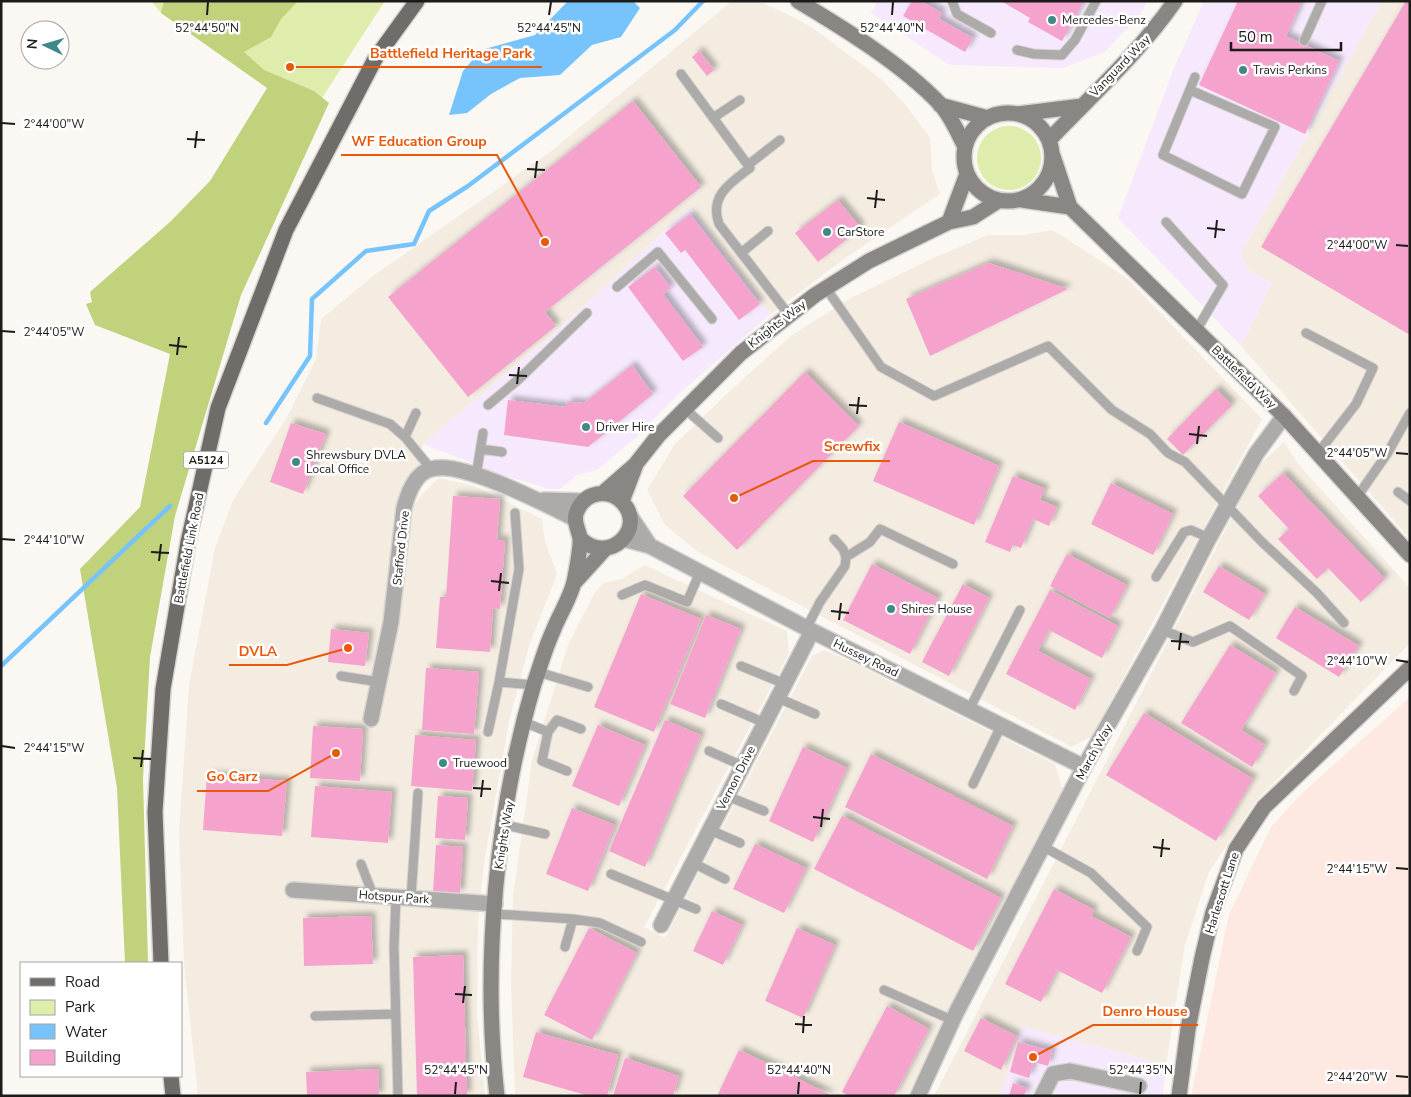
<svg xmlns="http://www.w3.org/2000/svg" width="1411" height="1097" viewBox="0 0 1411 1097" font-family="'Nunito Sans',sans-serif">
	<defs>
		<filter id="shadow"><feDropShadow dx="4.5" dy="-4.5" stdDeviation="2.5" flood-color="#0004"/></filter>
	</defs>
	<rect width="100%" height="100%" fill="#fbf8f3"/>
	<path fill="#f6e9fd" d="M878 1H1147L1142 12 1105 52 1062 68 949 65 871 13Z
		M1204 1H1382L1241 254 1249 271 1272 283 1241 346 1118 218 1174 68Z
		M690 207 771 314 682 391 634 439 597 470 577 475 560 489H549L500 474 423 444 561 327Z
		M1022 1026 1166 1065 1163 1096H1000Z"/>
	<path fill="#f4ece1" d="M732 1H759L789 15 810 26 881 79 905 104 930 138 932 171 940 194 844 259 771 314 690 207 561 327 423 444 413 507 422 494 439 478 474 486 542 519 545 541 557 574 530 643 509 721 484 864 478 923 477 1014 485 1096H198L184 963 179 832 189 685 215 548 234 498 286 419 316 359 321 319 373 276 550 152Z
		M1382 1H1410V539L1241 346 1272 283 1249 271 1241 254Z
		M1053 230 1128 279 1262 419 1092 736 1072 747 698 552 665 525 647 490 675 444 732 389 791 336 849 299 933 258 988 235H1021Z
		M1284 442 1299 465 1410 588V643L1256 801 1209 872 1185 945 1166 1065 1022 1026 1000 1096H934L1258 466Z
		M644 565 787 631 789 653 644 927 665 938 812 656 824 650 850 661 1055 764 1064 794 907 1096H515L511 983 513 896 532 760 568 645 595 592 604 583 622 579Z"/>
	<path fill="#fee9e2" d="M1410 697V1086L1403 1096H1191L1229 914 1271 827 1304 791Z"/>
	<path fill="#deedac" d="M151 1H385L322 98 314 114 267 87 161 13Z
		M977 158a32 32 0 1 1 64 0a32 32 0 1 1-64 0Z"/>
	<path fill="#c0d27c" d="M164 1H298L281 19 271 37 244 52 264 70 314 91 329 103 241 295 175 516 150 657 143 779 148 963H125L117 788 80 569 140 507 170 354 95 325 86 304 92 302 90 292 170 222 210 181 267 88 161 13Z"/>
	<path fill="#77c4fd" d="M568 1H633L640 8 621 37 592 45 560 75 520 78 491 94 467 113 449 115 463 71 481 50 535 35Z"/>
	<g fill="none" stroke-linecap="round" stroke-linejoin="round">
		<path stroke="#77c4fd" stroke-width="4.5" d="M266 423 310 356 312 299 366 251 414 244 429 211 468 186 675 30 703 1
			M1 666 170 506"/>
	</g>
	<path fill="#f5a2cd" filter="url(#shadow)" d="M912 1H921L942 13 939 19 973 38 965 52 903 16Z
		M1001 1H1084L1062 41 1028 22 1030 18Z
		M1238 1H1302L1286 36 1339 61 1305 134 1199 85Z
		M1406 1H1410V335L1261 247Z
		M699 51 714 70 707 76 692 57Z
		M633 101 701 187 545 312 556 326 468 397 388 297Z
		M838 200 861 228 818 262 795 233Z
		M690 214 760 304 739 320 685 250 681 253 665 233Z
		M989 263 1068 289 930 356 906 299Z
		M655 267 671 288 663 294 703 347 683 361 628 287Z
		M632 365 653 394 588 447 504 435 508 400 566 407 567 402 584 403Z
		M805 372 859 426 737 550 683 496Z
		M1216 389 1232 405 1183 455 1167 439Z
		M899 422 999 466 974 525 873 481Z
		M291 423 326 434 303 494 270 482Z
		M1283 473 1385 579 1361 602 1328 568 1317 579 1278 539 1289 529 1258 496Z
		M1013 476 1045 489 1040 500 1057 507 1049 526 1033 519 1021 548 1013 545 1010 552 985 542Z
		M1111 483 1173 514 1153 555 1091 524Z
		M453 496 500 499 497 540H505L500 609 493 608 490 652 436 648 440 597H446Z
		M1067 554 1127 585 1110 618 1050 586Z
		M872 564 938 598 910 654 843 620Z
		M1219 566 1265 594 1249 620 1203 592Z
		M963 584 989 598 949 676 922 662Z
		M1050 590 1118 626 1102 658 1049 630 1038 651 1091 679 1075 710 1006 674Z
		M641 594 701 619 654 732 594 707Z
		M1295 607 1359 646 1339 677 1276 638Z
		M706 615 741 629 705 718 670 704Z
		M331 629 369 633 365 666 328 662Z
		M1230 645 1276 673 1241 730 1265 745 1252 767 1181 723Z
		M426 668 479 672 474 734 422 730Z
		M1144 713 1253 779 1216 841 1106 775Z
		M665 720 701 735 645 867 609 851Z
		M598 725 645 745 619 806 572 786Z
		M313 726 363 729 360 781 310 778Z
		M415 735 476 740 472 791 411 786Z
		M803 747 847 768 813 842 769 821Z
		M871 754 1013 826 987 879 845 807Z
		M207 775 287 781 282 836 203 830Z
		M315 786 392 792 388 843 311 837Z
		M438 796 468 798 465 840 435 838Z
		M572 808 615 825 588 891 546 874Z
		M842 816 1001 898 973 951 814 869Z
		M755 844 806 868 784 913 733 889Z
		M436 845 463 847 460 894 433 892Z
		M1054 889 1094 910 1091 916 1131 937 1102 993 1057 970 1041 1002 1005 984Z
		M712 911 742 925 723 965 693 951Z
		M371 916 373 964 304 966 303 918Z
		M589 928 637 953 592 1040 544 1015Z
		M797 928 835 945 803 1018 765 1001Z
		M463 955 467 1096H417L413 957Z
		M887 1006 929 1029 894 1096H849L842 1092Z
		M981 1018 1017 1036 1001 1070 964 1051Z
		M536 1032 618 1055 607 1096H589L523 1077Z
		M1018 1042 1052 1051 1048 1066 1034 1062 1029 1078 1010 1072Z
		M739 1050 777 1068 832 1096H717Z
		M625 1058 679 1076 673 1096H613Z
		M378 1069 379 1096H307L306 1072Z
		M1013 1083 1027 1088 1024 1096H1009Z"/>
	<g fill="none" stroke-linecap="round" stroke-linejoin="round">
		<g stroke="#d7d5d0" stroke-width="11">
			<path id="lane" d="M952 1 957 14 991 33
				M1304 41 1322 1
				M1017 50 1034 54 1062 55 1075 40 1096 1
				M681 74 750 168C730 183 709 196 719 224L789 315
				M1190 90 1275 127 1242 194 1163 155 1195 77
				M713 118 740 100
				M748 165 780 140
				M1166 222 1223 285 1196 331
				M741 253 768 231
				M617 287 658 252 712 319
				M826 288 881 367 934 396 1048 346 1112 410 1150 434 1168 453 1185 462 1262 542 1317 593 1344 623
				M1306 333 1373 368 1356 404 1318 453
				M317 398 390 424 405 437 431 469
				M488 405 519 379 587 313
				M684 408 718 438
				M405 437 416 413
				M481 449 502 452
				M476 476 483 433
				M1398 492 1410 501
				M1357 497 1387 454 1410 413
				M515 513 519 569 499 682 534 685
				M846 557 870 542 880 529 953 564
				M1156 577 1184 532 1191 530 1209 538
				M622 595 645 585 687 602 700 572
				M806 629 820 602 845 566 846 557 843 549 834 539
				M1162 630 1193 642 1230 626 1302 676 1294 691
				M741 666 785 684
				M538 672 588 687
				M341 676 379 682
				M778 698 815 714
				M721 704 765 723
				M969 710 1020 610
				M524 722 548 732
				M488 732 499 682
				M709 751 743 766
				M567 771 542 761 548 732 557 720 581 729
				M973 784 1001 726
				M727 796 764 811
				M505 825 545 834
				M710 830 740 843
				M1044 847 1091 873 1147 927 1137 951
				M693 863 725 879
				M361 864 373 895
				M611 874 696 909
				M396 897 394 947 398 1096
				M411 898 418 793
				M495 914 573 919 600 923 641 942
				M565 947 573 919
				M884 990 952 1020
				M315 1016 396 1014"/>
		</g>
		<g stroke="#d7d5d0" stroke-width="18">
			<path id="street" d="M544 500 584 501
				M630 516 650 546
				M624 539 650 546 812 631 1084 767
				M371 719 391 622 404 508C408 493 415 473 431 469 461 460 546 504 575 519
				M293 890 495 904
				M661 925 812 631
				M918 1096 956 1013 1084 767 1162 630 1209 538 1256 454 1284 416
				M1042 1096 1053 1074 1070 1071 1139 1086"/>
		</g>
		<g stroke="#d7d5d0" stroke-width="18">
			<path id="secondary" d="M798 1C845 29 903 65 940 104 951 116 958 133 965 147
				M940 105 988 118
				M964 157a44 44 0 1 1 88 0a44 44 0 1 1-88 0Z
				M1018 114 1082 106
				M1049 140C1092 95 1139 53 1175 1
				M1053 156 1070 207 1284 416 1410 555
				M1022 200 1070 207
				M949 222 967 174
				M603 493 635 465 658 436 741 353 815 295 869 261 949 222 973 217 998 201
				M622 501 635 467
				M574 583 605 549
				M497 1096C482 963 496 812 534 684 540 667 545 648 553 631 559 615 570 599 574 582 576 573 581 546 580 538 578 527 572 520 578 509 586 492 609 488 622 502 648 528 608 567 580 538
				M1179 1096 1188 1029 1202 958 1213 912 1236 849 1264 807 1410 668"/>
		</g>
		<g stroke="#d7d5d0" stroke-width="18">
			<path id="primary" d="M161 963 155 812 163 689 188 542 218 408 286 230 375 59 417 1
				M171 1076 173 1096"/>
		</g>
		<use href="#lane" stroke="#adabaa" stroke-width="9"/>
		<use href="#street" stroke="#adabaa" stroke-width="15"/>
		<use href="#secondary" stroke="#898684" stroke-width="15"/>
		<use href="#primary" stroke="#706c69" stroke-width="15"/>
	</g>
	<path fill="none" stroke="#1c1b1a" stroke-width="2" d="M207 15 208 2M549 15 551 2M892 15 893 2M2 123 15 124M187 139 205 140M195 148 197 131M527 169 545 170M535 178 537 161M867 198 885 200M875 208 877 190M1207 228 1225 230M1215 238 1217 220M1396 245 1408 246M2 331 15 332M169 345 187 347M177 355 179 337M509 375 527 376M517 384 519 367M849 405 867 406M857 414 859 397M1189 434 1207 436M1197 444 1199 426M1396 453 1408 454M2 539 15 540M151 552 169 553M159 561 161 544M491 581 509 583M499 591 501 573M831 611 849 613M839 620 841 603M1171 641 1189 642M1179 650 1181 633M1396 660 1408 662M2 746 15 748M133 758 151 759M141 767 143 750M473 788 491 789M481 797 483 780M813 817 830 819M821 827 823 809M1153 847 1170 849M1161 857 1163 839M1396 868 1408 869M455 994 472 995M463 1003 465 986M795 1024 812 1025M803 1033 804 1016M1396 1076 1408 1077M455 1094 456 1082M798 1094 799 1082M1140 1094 1141 1082"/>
	<g fill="#408988" stroke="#fff" stroke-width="2">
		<circle cx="1052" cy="20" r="5"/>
		<circle cx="1243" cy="70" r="5"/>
		<circle cx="827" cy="232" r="5"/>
		<circle cx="586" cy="427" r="5"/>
		<circle cx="296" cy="462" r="5"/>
		<circle cx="891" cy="609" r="5"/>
		<circle cx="443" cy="763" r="5"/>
	</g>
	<g text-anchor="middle" stroke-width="5" stroke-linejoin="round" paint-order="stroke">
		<rect fill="#fff" stroke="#605f5f" stroke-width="1" x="183.5" y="451.5" width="45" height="17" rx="4"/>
		<g font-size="11" font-weight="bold" fill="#1c1b1a">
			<text x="206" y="464">A5124</text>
		</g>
		<g font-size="12" fill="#1c1b1a" stroke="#fff" text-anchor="start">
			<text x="1062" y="24">Mercedes-Benz</text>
			<text x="1253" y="74">Travis Perkins</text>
			<text x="837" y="236">CarStore</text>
			<text x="596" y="431">Driver Hire</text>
			<text x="306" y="459">Shrewsbury DVLA<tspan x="306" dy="14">Local Office</tspan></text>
			<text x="901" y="613">Shires House</text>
			<text x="453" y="767">Truewood</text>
		</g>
		<g font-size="12" fill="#1c1b1a" stroke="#fff">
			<text transform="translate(1120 66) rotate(-46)" y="4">Vanguard Way</text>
			<text transform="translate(777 324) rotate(-38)" y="4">Knights Way</text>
			<text transform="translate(1244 377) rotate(44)" y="4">Battlefield Way</text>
			<text transform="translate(189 548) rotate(-79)" y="4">Battlefield Link Road</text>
			<text transform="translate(401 548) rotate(-84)" y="4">Stafford Drive</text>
			<text transform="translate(866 658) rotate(26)" y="4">Hussey Road</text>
			<text transform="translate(1094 752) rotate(-61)" y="4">March Way</text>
			<text transform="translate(736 778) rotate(-63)" y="4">Vernon Drive</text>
			<text transform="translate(504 835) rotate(-81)" y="4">Knights Way</text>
			<text transform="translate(1222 893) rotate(-72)" y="4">Harlescott Lane</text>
			<text transform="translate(394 897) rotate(4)" y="4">Hotspur Park</text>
		</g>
	</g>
	<g font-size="12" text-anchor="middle" fill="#1c1b1a" stroke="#fff" stroke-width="5" stroke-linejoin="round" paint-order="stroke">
		<text x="207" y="32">52°44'50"N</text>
		<text x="549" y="32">52°44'45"N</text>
		<text x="892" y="32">52°44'40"N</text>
		<text x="54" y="128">2°44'00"W</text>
		<text x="1357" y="249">2°44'00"W</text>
		<text x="54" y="336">2°44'05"W</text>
		<text x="1357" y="457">2°44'05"W</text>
		<text x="54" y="544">2°44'10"W</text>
		<text x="1357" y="665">2°44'10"W</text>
		<text x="54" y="752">2°44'15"W</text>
		<text x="1357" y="873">2°44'15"W</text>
		<text x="456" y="1074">52°44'45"N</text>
		<text x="799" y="1074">52°44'40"N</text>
		<text x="1141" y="1074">52°44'35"N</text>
		<text x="1357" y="1081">2°44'20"W</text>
	</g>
	<path fill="none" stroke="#e8590c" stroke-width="2" d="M290 67L360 67H542M545 242L497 155H341M734 498L813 461H890M348 648L287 665H229M336 753L268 791H197M1033 1057L1093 1025H1198"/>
	<g fill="#e8590c" stroke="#fff" stroke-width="2">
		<circle cx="290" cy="67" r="5"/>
		<circle cx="545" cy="242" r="5"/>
		<circle cx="734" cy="498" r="5"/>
		<circle cx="348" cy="648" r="5"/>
		<circle cx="336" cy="753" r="5"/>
		<circle cx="1033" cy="1057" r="5"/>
	</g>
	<g font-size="14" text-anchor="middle" font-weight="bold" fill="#e8590c" stroke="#fff" stroke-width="5" stroke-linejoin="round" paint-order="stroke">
		<text x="451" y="58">Battlefield Heritage Park</text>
		<text x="419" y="146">WF Education Group</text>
		<text x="852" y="451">Screwfix</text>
		<text x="258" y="656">DVLA</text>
		<text x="232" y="781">Go Carz</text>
		<text x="1145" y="1016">Denro House</text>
	</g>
	<rect width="1411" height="1097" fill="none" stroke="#1c1b1a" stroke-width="5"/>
	<rect x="20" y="962" width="162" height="115" fill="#ffffff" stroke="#a4a4a3"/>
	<rect x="30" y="978" width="25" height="8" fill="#706c69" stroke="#a4a4a3"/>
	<text x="65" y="987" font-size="15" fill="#1c1b1a">Road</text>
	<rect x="30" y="1000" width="25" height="15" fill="#deedac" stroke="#a4a4a3"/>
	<text x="65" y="1012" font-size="15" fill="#1c1b1a">Park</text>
	<rect x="30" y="1024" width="25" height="15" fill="#77c4fd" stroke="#a4a4a3"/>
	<text x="65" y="1037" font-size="15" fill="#1c1b1a">Water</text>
	<rect x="30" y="1050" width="25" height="15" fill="#f5a2cd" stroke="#a4a4a3"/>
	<text x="65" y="1062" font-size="15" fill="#1c1b1a">Building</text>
	<g transform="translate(45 45) rotate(275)"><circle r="24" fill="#ffffff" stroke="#a4a4a3"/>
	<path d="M0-4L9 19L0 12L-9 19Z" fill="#408988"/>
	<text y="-8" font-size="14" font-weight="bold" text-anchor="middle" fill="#1c1b1a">N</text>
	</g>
	<path d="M1231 42v8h110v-8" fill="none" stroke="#1c1b1a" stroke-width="2.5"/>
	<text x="1238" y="42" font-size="15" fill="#1c1b1a" stroke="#ffffff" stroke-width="4" paint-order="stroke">50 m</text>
</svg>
